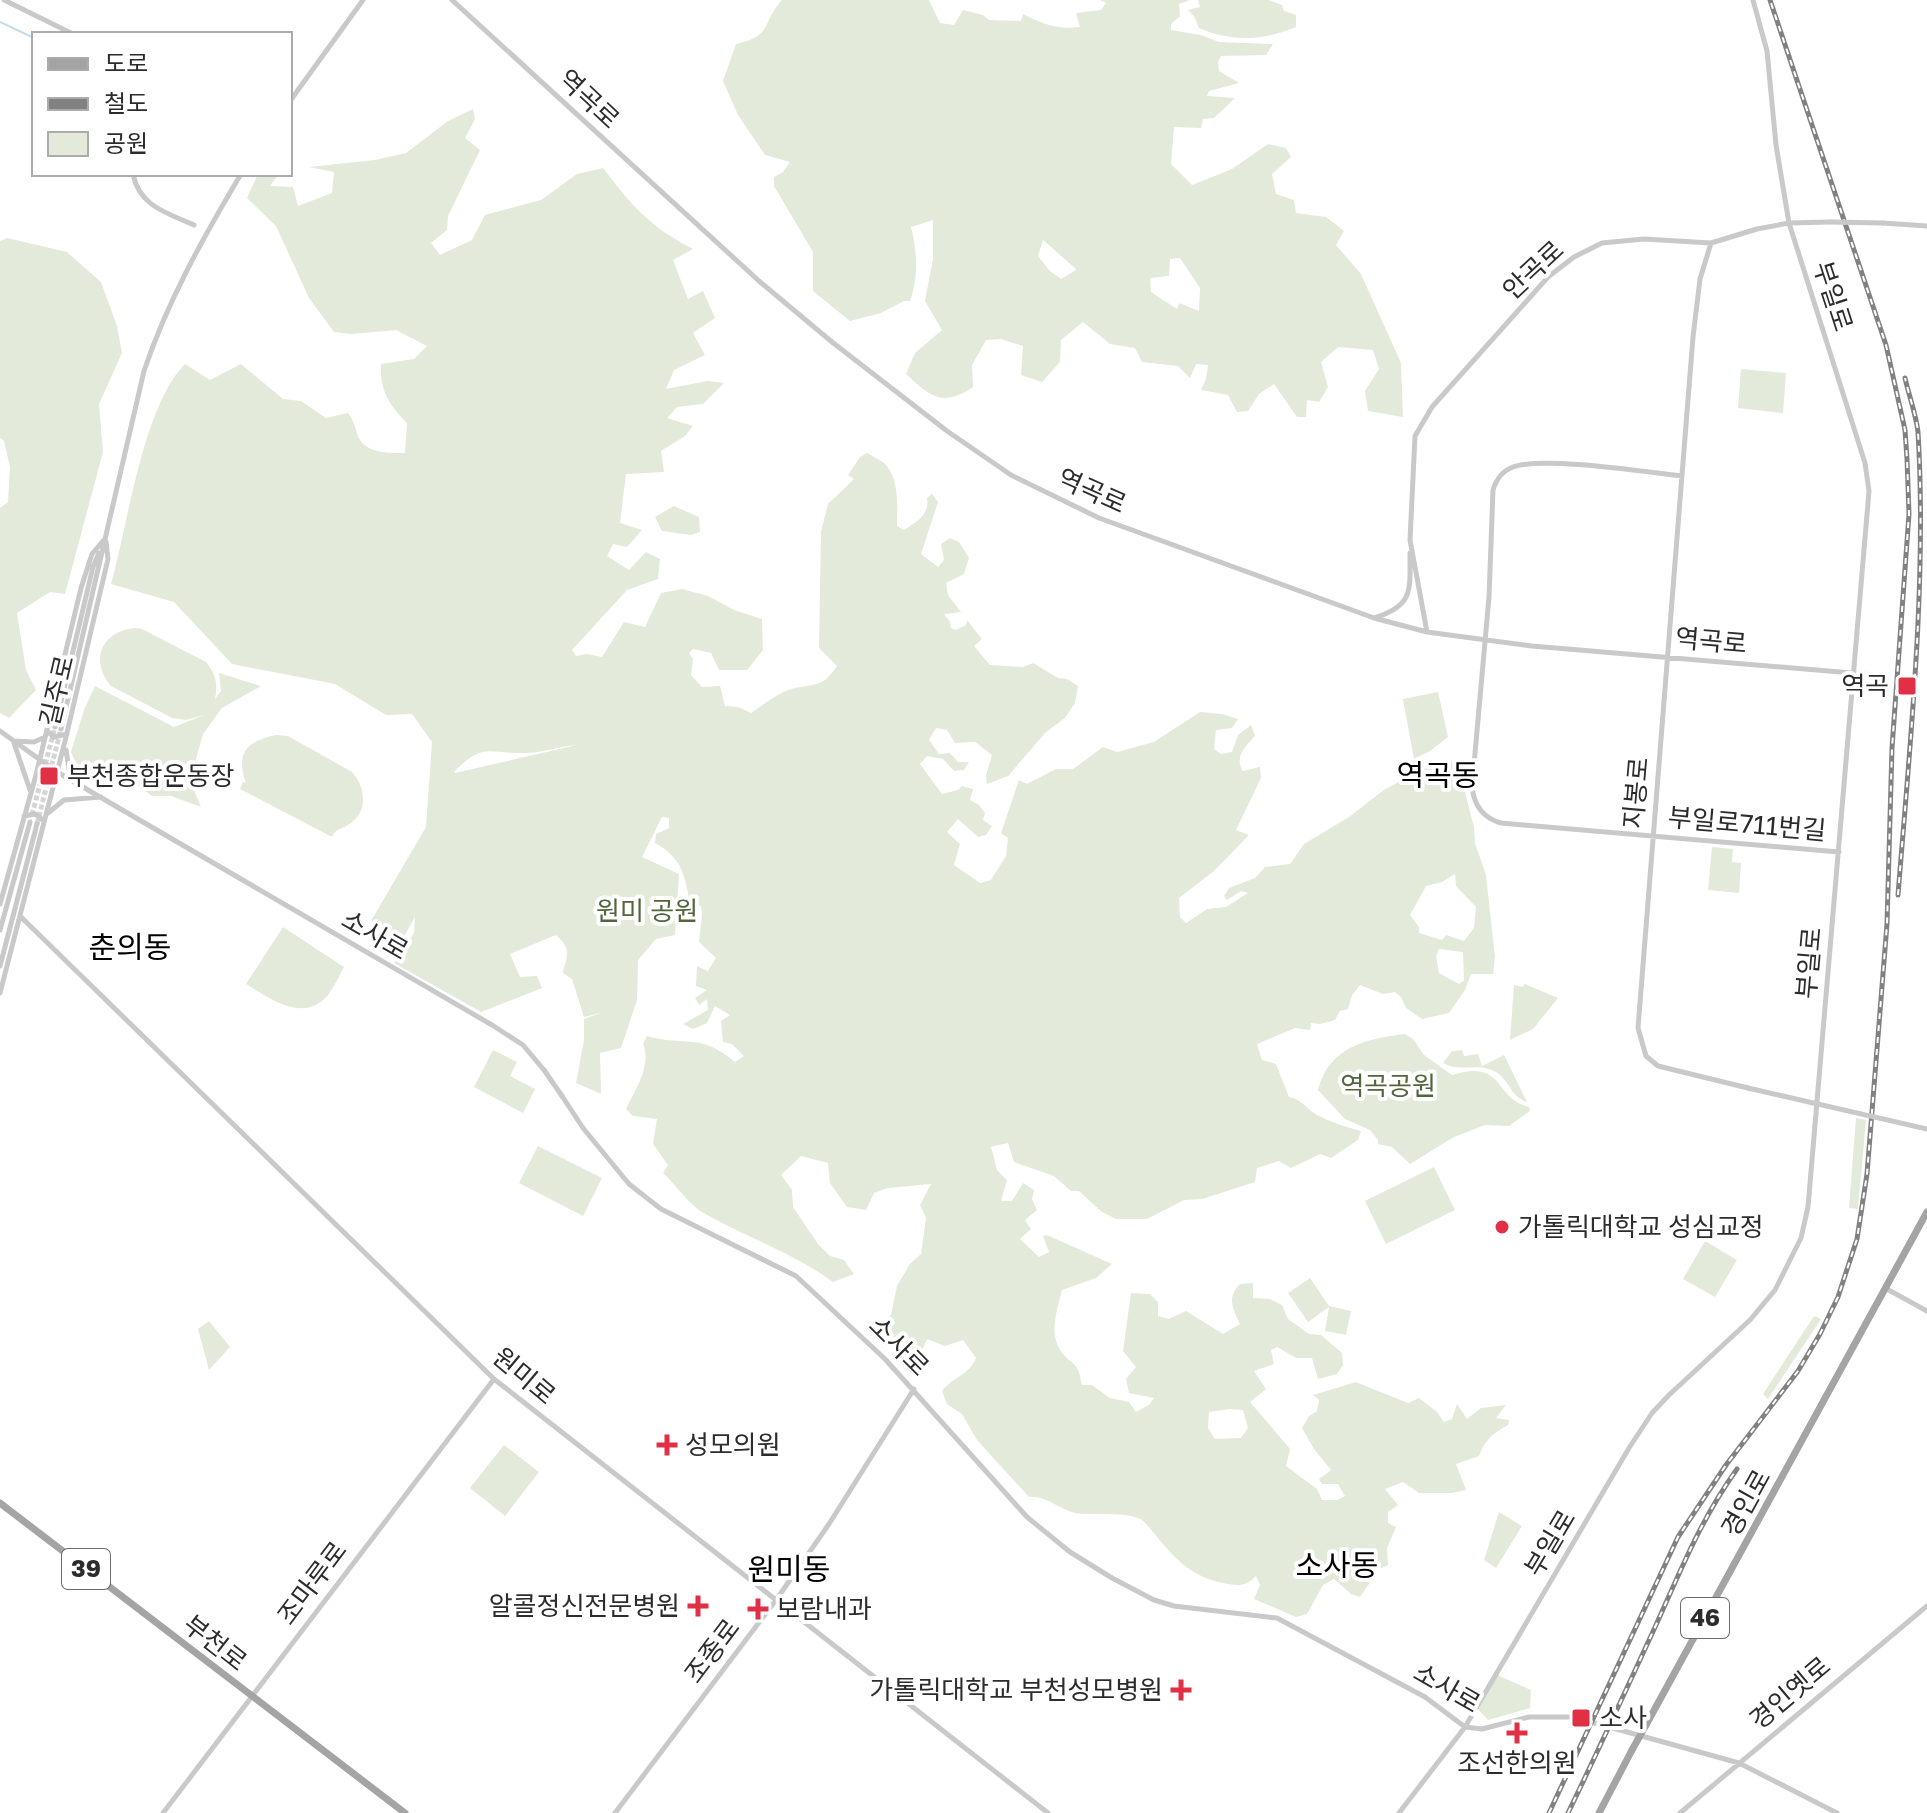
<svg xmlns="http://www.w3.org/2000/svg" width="1927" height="1813" viewBox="0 0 1927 1813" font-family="'Golos Text','Noto Sans KR',sans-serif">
	<rect width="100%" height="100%" fill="#fff"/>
	<path fill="#e3ead9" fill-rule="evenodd" d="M782 0H929L940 23 954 25 963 10 983 15 989 20 1021 21 1023 14C1043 24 1058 30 1080 27L1076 13 1101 10 1106 3 1100 0H1190L1179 4 1180 16 1171 24V30L1201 35 1219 42 1273 44 1266 55 1221 56 1218 62 1219 71 1239 83 1209 91 1207 96 1235 98 1214 118 1203 119 1201 128 1174 127 1171 164 1192 185 1232 169 1268 144 1286 148 1291 157 1272 174 1276 194 1294 200 1296 213 1326 217 1344 231 1336 245 1361 274 1401 363 1403 417 1368 411 1365 391 1379 369 1373 350 1338 347 1321 362 1328 387 1319 402 1307 400 1306 417H1297L1274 384 1259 394 1248 411 1237 412 1228 395 1201 390 1206 379 1208 365 1196 364 1190 378 1178 366 1142 362 1135 348 1110 344 1083 322 1061 340 1060 362 1042 382 1021 375 1023 346 1001 339 986 340 972 365 973 387C942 408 930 396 906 374L915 353 942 330 925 301 933 259V220L911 227C917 252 919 276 910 301H904L881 313 850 321 813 291V252L774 186V177L783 172 790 162 765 155 738 115 723 81 736 44C774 35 761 23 782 0ZM1043 240 1076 269V270L1061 279 1049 270 1038 256ZM1180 258 1200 288 1199 311 1179 303 1177 309 1151 292 1150 278 1169 276 1170 259Z
		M1198 0H1269L1282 5 1284 11 1296 15V27C1263 41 1231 42 1199 28L1194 16 1188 10 1200 7Z
		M473 109 475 119 465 138 480 150 448 216 447 230 431 243 440 255 472 240 485 215 541 200 577 174 603 168C633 207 649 226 693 249L673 260 688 299 703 291 715 318 693 333 705 355 674 370 666 389 707 381 724 383 703 404 677 407 667 418 693 426 685 436 661 451 664 472 626 474 620 523 642 530 627 547 613 544 607 556 629 570 646 552 660 559 658 579 627 590 572 650 576 656 587 654 602 657 624 622 645 627 661 593 682 589 708 596 734 610 762 619 763 650 747 670H719L711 653 693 649 689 653 693 659 691 675 702 687 720 686 725 706 738 707 751 713C763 705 780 691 795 688 817 684 824 686 837 666L819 648 821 532 828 504 854 479 848 475 860 457 867 453C872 456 879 459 884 463 900 478 897 507 897 526L904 530C916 522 930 515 927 498L932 494 938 502 921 554 938 567 944 560 941 544 950 538 959 542 969 558 964 574 946 583 948 595 961 612 944 614 950 622 951 628 956 630 966 625 967 620 982 639 974 646 990 665 1023 667 1033 663 1058 678 1067 679 1078 686 1075 703 1065 718 1045 733 1008 776 987 784 986 775 992 755 975 742 955 743 947 730 936 728 929 740 939 754 950 753 958 762H969L964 770 954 771 943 759 927 756 920 764 942 794 958 790 962 786 973 789 970 800 979 805 985 813 983 820 992 826 986 835 978 837 958 819 947 832 960 844 954 865 980 883 991 880 1006 856 1008 838 1001 833 1019 780 1027 784 1056 769H1073L1103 747 1117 752 1154 742 1200 712 1222 714 1238 719 1232 728 1216 730 1214 749 1221 754 1232 752 1238 735 1251 725 1255 736C1245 747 1234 757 1243 771L1260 767 1261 778 1236 830 1249 835 1214 871 1179 898 1180 917 1186 923 1207 909 1226 907 1248 893 1241 891 1227 900 1224 896 1229 888 1255 878 1265 867 1290 864 1304 844 1349 817 1384 790 1438 760 1457 762 1474 827 1475 843 1486 875 1495 957 1493 974H1471L1465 990 1449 1013 1422 1019 1406 1008 1401 997 1395 992 1383 994 1360 985 1352 995 1348 1009 1340 1011 1335 1020 1320 1024 1311 1023 1310 1030 1295 1028 1257 1044 1262 1060 1276 1064 1289 1097C1301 1099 1307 1109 1317 1115 1331 1122 1345 1127 1361 1131L1358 1140 1331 1158 1320 1154 1291 1168 1279 1161 1257 1168 1255 1182 1202 1199 1184 1200 1147 1219H1116L1102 1212 1079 1191H1071L1054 1176 1014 1162 1008 1143 991 1147 997 1170 1007 1180 1001 1201H1012L1023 1183 1034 1190 1032 1199 1037 1210 1025 1220 1031 1229 1020 1239 1039 1257 1049 1252 1043 1236 1047 1235 1112 1264 1096 1278 1062 1290C1058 1308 1049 1330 1059 1348 1070 1367 1077 1356 1082 1385H1092L1110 1398 1129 1402 1136 1412 1149 1405 1154 1398 1129 1393 1126 1379 1136 1367 1123 1351 1131 1293 1150 1294 1158 1302V1316L1169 1319 1186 1311 1223 1334 1240 1324C1232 1308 1227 1297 1240 1284L1253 1283V1298L1270 1299 1282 1305 1288 1319 1309 1334 1321 1335 1342 1353 1343 1365 1337 1374 1318 1379 1312 1358H1296L1277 1347 1271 1350 1274 1364 1254 1371 1266 1389 1250 1402 1290 1449 1286 1466 1317 1489 1322 1500H1337L1345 1496 1338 1484H1322L1319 1479 1331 1470 1314 1449 1302 1428 1309 1416 1317 1411 1319 1400 1313 1395 1356 1382 1408 1403 1419 1398 1437 1412 1444 1422 1452 1419 1457 1404 1467 1419 1481 1408 1506 1405 1496 1418 1509 1420 1508 1425C1493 1433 1485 1440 1479 1456L1456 1464 1466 1490 1451 1493H1419L1403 1482 1385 1489 1398 1505 1388 1512V1523L1396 1527 1387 1548 1388 1565 1379 1569 1360 1597 1351 1594 1334 1579 1323 1585 1307 1614 1296 1617 1254 1599 1260 1585 1256 1576C1246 1587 1236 1586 1223 1583 1193 1577 1177 1561 1158 1538 1153 1532 1148 1525 1142 1520 1128 1511 1093 1516 1075 1513 1059 1509 1045 1495 1029 1497L977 1440 962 1414 947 1404 942 1391C954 1376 968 1376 976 1358L963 1340 945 1346 927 1339 920 1355 924 1370 900 1356 883 1336H870L879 1323 891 1315 897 1286 910 1264 921 1254 926 1218 920 1205 931 1184 888 1188 874 1193 866 1210 847 1207 830 1183 828 1163 801 1156 781 1175 792 1190 793 1207 818 1244 830 1256 844 1260 854 1274 833 1282C792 1252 745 1237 702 1212 691 1206 674 1183 663 1173L668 1165 653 1144 657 1119 633 1116 626 1109C635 1090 652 1065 643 1044L647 1036C686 1047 700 1032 735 1062L744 1056 732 1044 723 1042 721 1021 730 1015 715 1006 707 1023 693 1029 683 1024 708 1010 707 999 699 1005 695 998 707 990 696 986 697 966 708 971 716 958 699 942 702 914 701 905 696 909 691 906C684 876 684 859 655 843L656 834 669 828V818L662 817 642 857 679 874 675 935 656 939 638 960 637 1000 621 1048 600 1053 601 1094 576 1083 584 1040V1019L600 1013 584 1017 572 979 563 973C567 954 572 949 556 935L510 954 520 977 537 976 542 988 481 1012 394 963 414 933 415 917 402 940 371 921 426 827 432 742 412 714 386 715 335 684 232 664 174 602 111 584C128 524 143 406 185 364L210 380 241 364 283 399 301 401 326 418 348 413C354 421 355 427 358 436 365 454 390 453 405 453L407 423C389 405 380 391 381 364L414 359 427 346 396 330 352 334 334 332 309 298 276 226 247 198 258 174H279L270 186 293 187 298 206 332 193 334 172 309 167 375 160 406 153 448 121ZM577 745 455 773 454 772C484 741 488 754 525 753 542 753 560 746 577 745ZM1455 874 1456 886 1476 907 1474 928 1464 941 1446 935 1442 940 1419 933V927L1410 915 1426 886 1442 882ZM1439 949 1463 952 1464 981 1459 984 1439 973 1436 956ZM1229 1409 1243 1410 1248 1428 1241 1438 1215 1439 1208 1428 1209 1412Z
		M7 238 67 252 101 282 117 326 122 353 99 404 103 452 65 594 50 592 17 613 26 670 36 690 9 718 0 713V508L8 502 10 467 4 441 0 438V241Z
		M1741 369 1786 373 1783 413 1738 408Z
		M674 506 699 517 700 532 691 535 662 531 655 517Z
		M135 628 142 629 206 662C216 674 218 684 215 699L221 691 219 673 261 686 222 708 203 734 190 781 201 807 171 796H152L137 785 101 781 79 770 71 752 84 710 95 686 174 727 204 715 186 720 172 718 111 686C89 660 102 631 135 628Z
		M1438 692 1448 737 1430 751 1414 759 1403 699Z
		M276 735 288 736 352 772C366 788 369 812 348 825 340 830 336 828 332 837L240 789 243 782 246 783C235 753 247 741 276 735Z
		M1712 847 1733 849 1732 862 1741 863 1739 893 1708 890Z
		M283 927 344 967C339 976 334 987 328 995 304 1024 269 998 246 984Z
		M1525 984 1558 998 1533 1029 1510 1040 1514 985 1522 987Z
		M1405 1034 1413 1039 1424 1055 1452 1075C1505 1058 1494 1099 1529 1107L1530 1111 1509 1126 1485 1125 1454 1137 1410 1164 1392 1147 1378 1144V1140L1370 1130 1345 1119 1318 1090C1329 1047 1365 1039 1405 1034Z
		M493 1050 517 1062 510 1076 535 1089 523 1113 474 1087Z
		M1462 1050 1464 1056 1478 1054 1482 1066 1504 1055 1527 1102C1510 1097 1510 1079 1494 1071 1477 1062 1461 1073 1443 1063L1452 1051Z
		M1856 1118 1866 1120 1858 1209 1849 1208Z
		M538 1146 602 1178 583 1216 519 1183Z
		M1434 1167 1455 1210 1386 1244 1365 1201Z
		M1705 1241 1737 1260 1715 1297 1683 1279Z
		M1310 1278 1329 1306 1351 1311 1346 1335 1325 1331 1329 1307 1308 1322 1288 1293Z
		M1814 1316 1821 1319 1768 1399 1763 1394Z
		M209 1321 230 1347 209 1370 198 1329Z
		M504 1445 539 1472 505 1516 470 1488Z
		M1499 1512 1522 1526 1496 1568 1484 1560Z
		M1495 1674 1531 1690 1530 1708 1488 1720 1476 1707Z"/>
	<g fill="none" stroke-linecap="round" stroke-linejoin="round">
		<path stroke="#c5dde9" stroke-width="2" d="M0 22 34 38"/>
		<path stroke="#d5d5d5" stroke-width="5" stroke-dasharray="5 2.5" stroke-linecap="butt" d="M32 815 55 727
			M37 824 61 729"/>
		<path stroke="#c9c9c9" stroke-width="5" d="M4 0 73 34
			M452 0 759 281 832 342 947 431 1011 475 1099 518 1374 618 1427 632 1532 646 1876 675
			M290 101 363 0
			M133 174C139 206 167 213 194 225
			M1883 223 1927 226
			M1711 243 1700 279 1693 337 1638 1028 1646 1056 1658 1066 1748 1088
			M1682 476C1646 472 1542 456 1513 467 1502 471 1496 480 1493 490L1489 597 1472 787C1474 805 1483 818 1501 823L1839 852
			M1374 618C1414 606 1410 590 1410 553
			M1427 632 1410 540 1415 436 1432 407 1548 277 1574 257 1602 243 1644 239 1711 243 1757 229 1789 223 1830 222
			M55 727 93 567 99 553
			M61 729 144 371C168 300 203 238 241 174
			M0 731 57 772 492 1025 523 1045 544 1070
			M47 731 54 737 67 734
			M14 741 34 742 43 738
			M14 743 30 790
			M66 750 69 769 76 782
			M48 813 64 800 101 797
			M24 816 35 814 44 821
			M0 904 36 775 81 588 92 554 103 541
			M21 917 494 1379 1048 1813
			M0 930 30 822
			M0 966 37 824
			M0 993 65 741 108 559 106 542
			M562 1096 583 1128 629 1184 661 1209 796 1276 885 1359 1027 1517 1070 1552 1112 1578 1154 1600 1174 1606 1277 1618 1425 1697 1465 1727 1482 1729 1529 1717H1573L1739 1763 1837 1813
			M1885 1288 1927 1311
			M163 1813 494 1379
			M615 1813 776 1600 829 1524 914 1389
			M1399 1813 1465 1727 1629 1448 1652 1413 1669 1395 1750 1320 1775 1290 1801 1238 1808 1207 1869 491 1865 463 1789 223 1776 145 1767 51 1753 0
			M1680 1813 1927 1606"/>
		<path stroke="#a4a4a4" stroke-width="7" d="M0 1503 405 1813
			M1646 1725 1927 1212
			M1599 1813 1632 1750"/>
		<g stroke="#818181" stroke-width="5">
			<path id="rail" d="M1898 895C1910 744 1927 582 1918 432 1916 414 1909 396 1905 378
				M1549 1813 1678 1537 1726 1465 1798 1371 1820 1334 1838 1297 1857 1239 1867 1174 1887 924 1892 748 1909 514 1907 459 1905 430 1886 345 1770 0
				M1568 1813C1598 1751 1627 1688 1656 1625 1681 1570 1701 1519 1737 1469"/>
		</g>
		<use href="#rail" stroke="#fff" stroke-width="2" stroke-dasharray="6" stroke-linecap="butt"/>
		<path stroke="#c9c9c9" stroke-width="5" d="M1830 222 1883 223
			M544 1070 562 1096
			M1748 1088 1927 1129"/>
		<path stroke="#a4a4a4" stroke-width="7" d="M1632 1750 1646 1725"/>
	</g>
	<g fill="#e13045" stroke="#fff" stroke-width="3">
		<rect x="1897" y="676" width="20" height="20" rx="4"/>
		<rect x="39" y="766" width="20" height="20" rx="4"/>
		<circle cx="1502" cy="1227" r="8"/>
		<path d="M663 1433h8v8h8v8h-8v8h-8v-8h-8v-8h8z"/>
		<path d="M694 1594h8v8h8v8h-8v8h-8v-8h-8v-8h8z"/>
		<path d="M754 1597h8v8h8v8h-8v8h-8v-8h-8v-8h8z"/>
		<path d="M1177 1678h8v8h8v8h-8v8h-8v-8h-8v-8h8z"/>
		<rect x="1571" y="1708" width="20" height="20" rx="4"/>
		<path d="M1513 1721h8v8h8v8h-8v8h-8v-8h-8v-8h8z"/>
	</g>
	<g text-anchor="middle" stroke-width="8" stroke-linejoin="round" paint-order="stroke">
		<g fill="#fff" stroke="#6b6b6b" stroke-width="2">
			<rect x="62" y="1549" width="48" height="40" rx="6"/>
			<rect x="1681" y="1598" width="48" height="40" rx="6"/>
		</g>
		<g font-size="24" font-weight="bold" fill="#2c2c2c">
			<text x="86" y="1577">39</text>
			<text x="1705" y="1626">46</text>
		</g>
		<g font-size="26" fill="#2c2c2c" stroke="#fff">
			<text transform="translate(589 99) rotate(43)" y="9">역곡로</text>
			<text transform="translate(1533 270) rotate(-43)" y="9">안곡로</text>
			<text transform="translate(1833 296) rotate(72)" y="9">부일로</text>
			<text transform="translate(1092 491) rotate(24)" y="9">역곡로</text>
			<text transform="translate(1711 641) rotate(5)" y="9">역곡로</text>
			<text transform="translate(57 691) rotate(-77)" y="9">길주로</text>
			<text transform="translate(1636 793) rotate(-85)" y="9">지봉로</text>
			<text transform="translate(1747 824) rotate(5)" y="9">부일로711번길</text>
			<text transform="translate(375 935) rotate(30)" y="9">소사로</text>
			<text transform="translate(1809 963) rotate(-85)" y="9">부일로</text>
			<text transform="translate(899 1346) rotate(45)" y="9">소사로</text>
			<text transform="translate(524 1376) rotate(40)" y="9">원미로</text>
			<text transform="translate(1746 1503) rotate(-61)" y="9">경인로</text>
			<text transform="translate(1550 1543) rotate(-59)" y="9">부일로</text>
			<text transform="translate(312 1583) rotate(-53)" y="9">조마루로</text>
			<text transform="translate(215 1643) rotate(38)" y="9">부천로</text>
			<text transform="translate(712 1651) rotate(-53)" y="9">조종로</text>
			<text transform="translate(1447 1688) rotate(30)" y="9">소사로</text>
			<text transform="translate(1790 1693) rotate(-40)" y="9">경인옛로</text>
		</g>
		<g font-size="26" fill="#2c2c2c" stroke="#fff" text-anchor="start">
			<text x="1889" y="695" text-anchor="end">역곡</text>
			<text x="67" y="785">부천종합운동장</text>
			<text x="1518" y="1236">가톨릭대학교 성심교정</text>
			<text x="685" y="1454">성모의원</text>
			<text x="680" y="1615" text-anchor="end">알콜정신전문병원</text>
			<text x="776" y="1618">보람내과</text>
			<text x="1163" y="1699" text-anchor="end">가톨릭대학교 부천성모병원</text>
			<text x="1599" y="1727">소사</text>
			<text x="1517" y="1772" text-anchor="middle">조선한의원</text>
		</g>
		<g font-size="26" fill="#51663b" stroke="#fff">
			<text x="647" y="920">원미 공원</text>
			<text x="1388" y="1095">역곡공원</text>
		</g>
		<g font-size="30" fill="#000" stroke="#fff">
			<text x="1438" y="786">역곡동</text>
			<text x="130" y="958">춘의동</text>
			<text x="1337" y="1576">소사동</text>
			<text x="789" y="1580">원미동</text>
		</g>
	</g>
	<rect x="32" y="32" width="260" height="144" fill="#ffffff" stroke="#ababab" stroke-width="2"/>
	<rect x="48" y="58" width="40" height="12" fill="#a4a4a4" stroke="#ababab" stroke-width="2"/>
	<text x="104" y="72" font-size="24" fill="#2c2c2c">도로</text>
	<rect x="48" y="98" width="40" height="12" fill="#818181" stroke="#ababab" stroke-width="2"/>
	<text x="104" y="112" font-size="24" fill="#2c2c2c">철도</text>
	<rect x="48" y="132" width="40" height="24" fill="#e3ead9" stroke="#ababab" stroke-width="2"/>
	<text x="104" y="152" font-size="24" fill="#2c2c2c">공원</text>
</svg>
